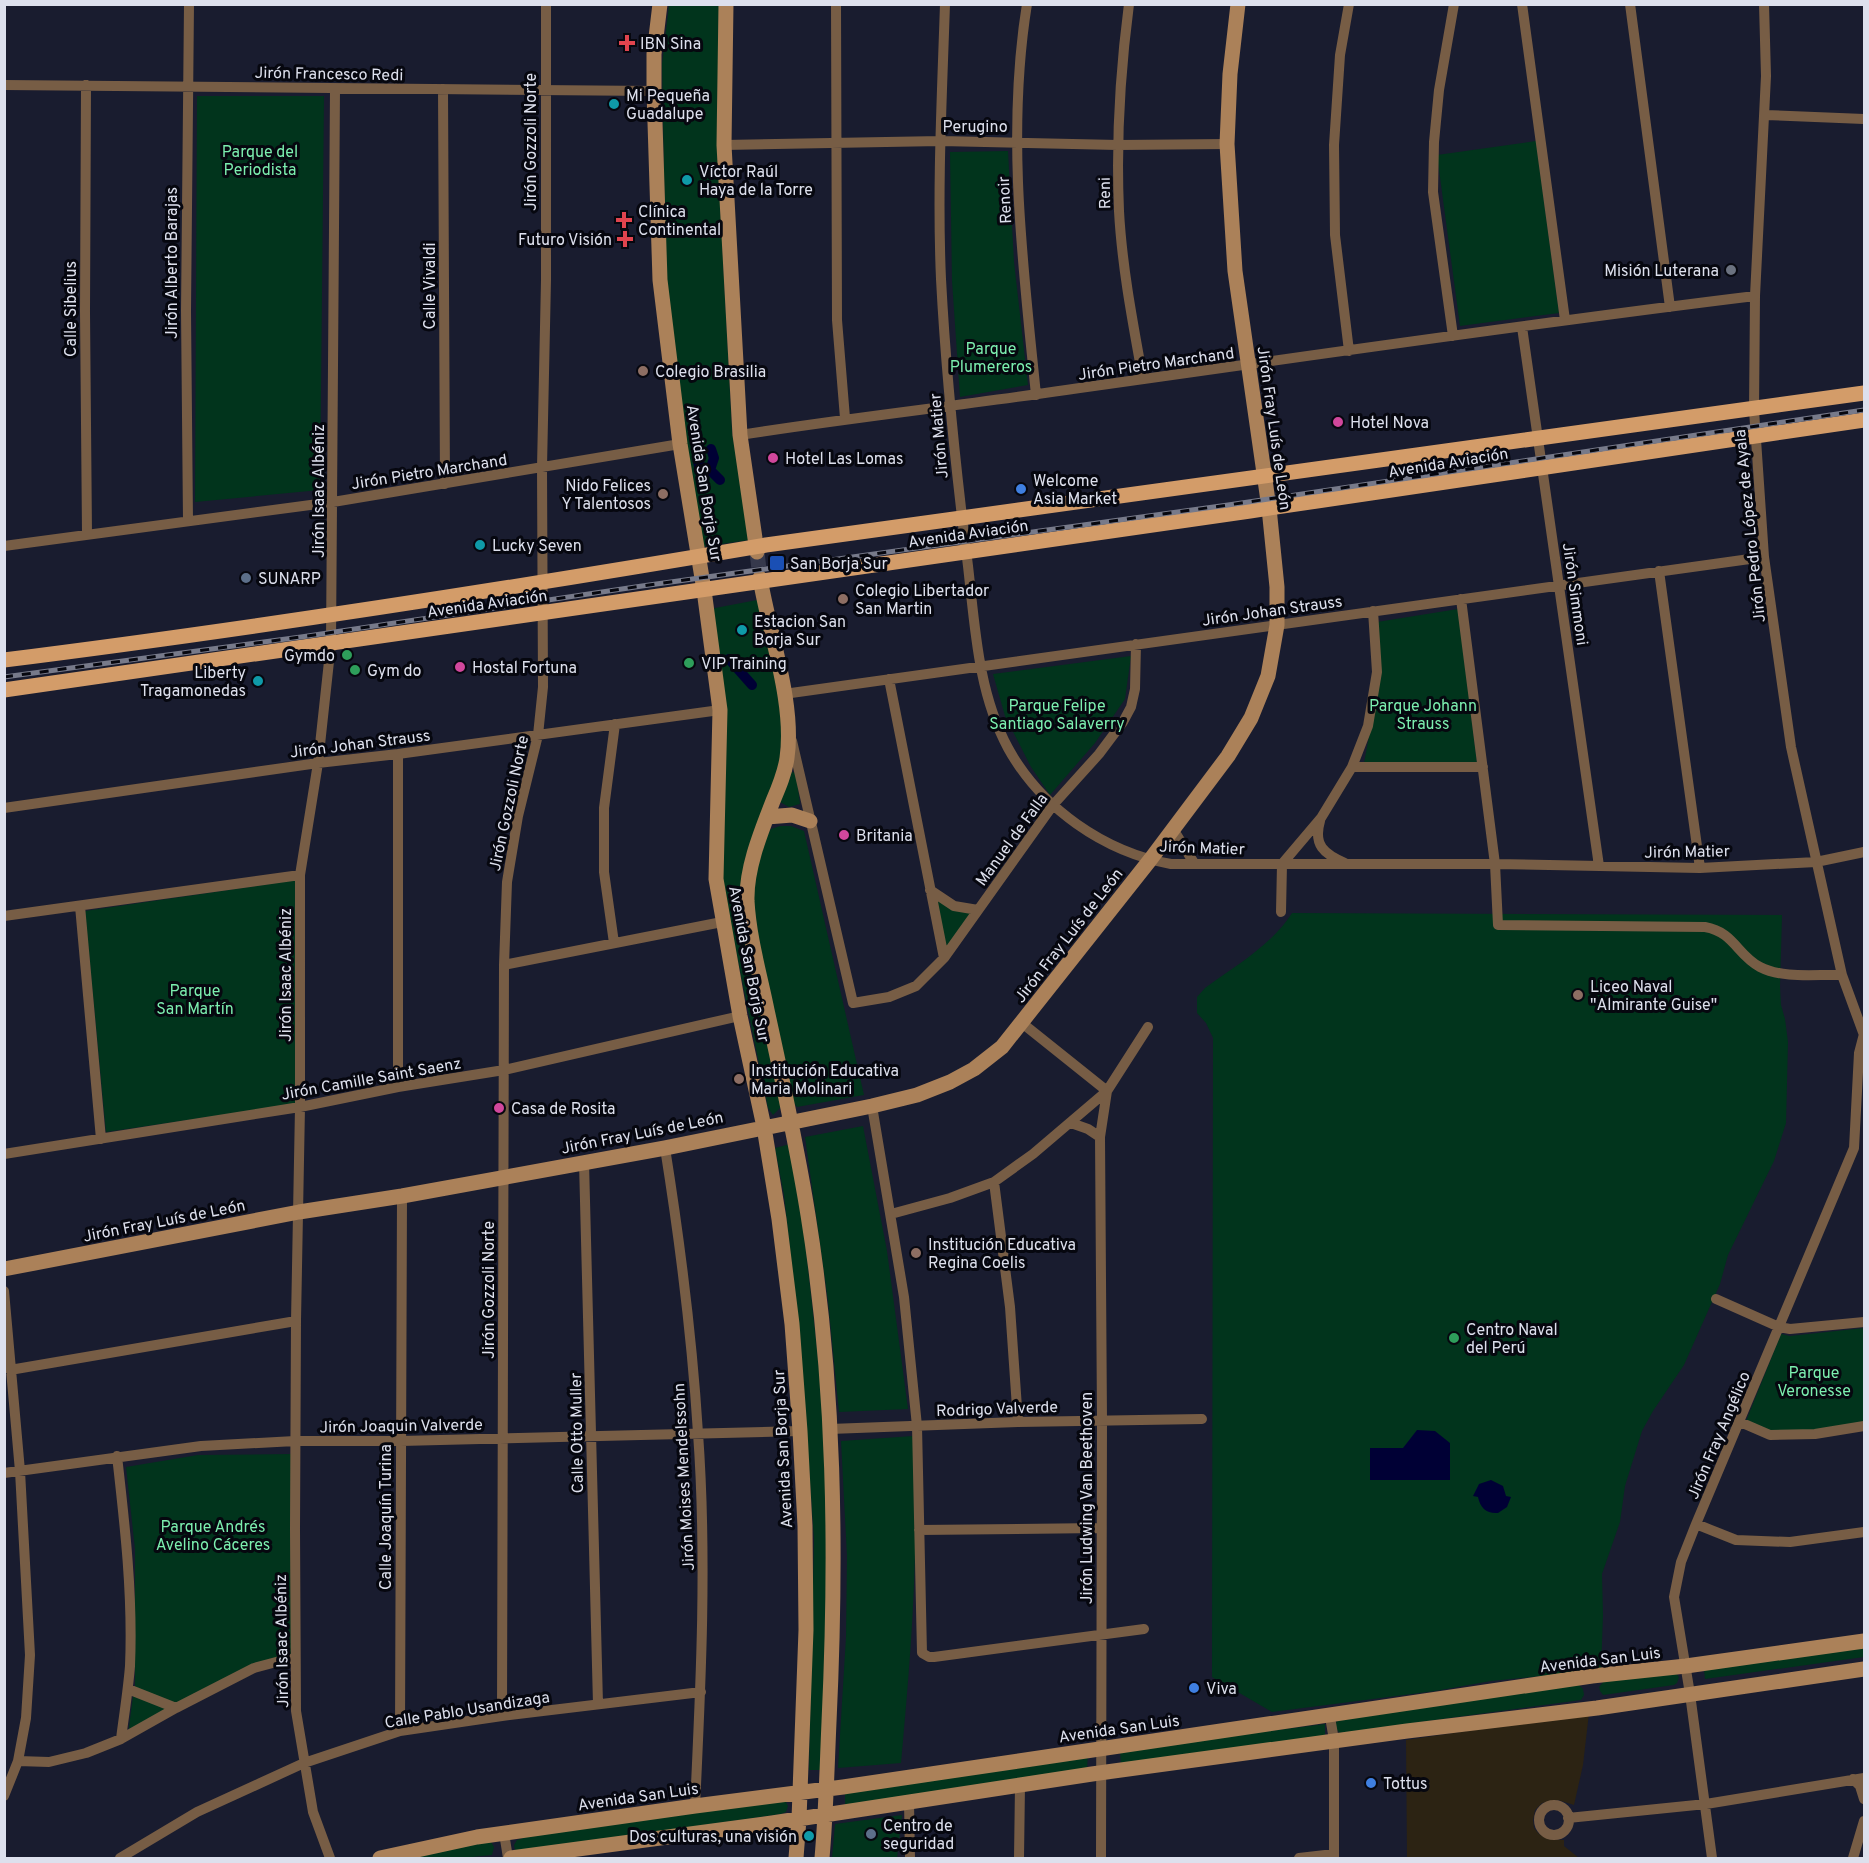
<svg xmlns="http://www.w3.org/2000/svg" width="1869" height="1863" viewBox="0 0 1869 1863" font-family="Overpass,sans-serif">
	<rect width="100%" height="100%" fill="#191c2f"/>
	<path fill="#2c2313" d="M1589 1713 1583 1765 1574 1805 1558 1800 1542 1803 1535 1810 1533 1820 1534 1828 1539 1834 1548 1839 1564 1840V1846L1579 1858H1407L1406 1740Z"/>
	<path fill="#01341c" d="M669 5H719L717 143 732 432 749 540 701 547 691 492 666 282 662 64Z
		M197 96H324L320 490 195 502Z
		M1536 141 1559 313 1460 326 1437 155Z
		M1008 151 1014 262 1028 385 960 397 952 281 950 152Z
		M757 600 778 689 782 726 780 761 741 889 782 1106 773 1115 768 1108 723 887 710 609Z
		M1458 609 1477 763H1364L1381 673 1377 622Z
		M1131 656 1125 699 1095 743 1050 795 1031 767 1005 716 993 674Z
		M792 772 796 773 800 804 789 807 780 802Z
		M780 826H791L804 831 864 1095 797 1107 794 1103 754 927V878L767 835 771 829Z
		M296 880V1104L106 1132 85 911Z
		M930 890 954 906 978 910 944 958Z
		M1292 913 1782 915 1780 987 1781 1005 1785 1019 1788 1042 1786 1123 1774 1161 1728 1255 1720 1284 1684 1365 1653 1411 1642 1431 1625 1486 1620 1522 1602 1574 1603 1615 1601 1670 1491 1681 1435 1691 1272 1712 1212 1677 1213 1038 1206 1023 1197 1013V997L1205 988C1235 966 1272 945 1292 913Z
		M863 1126 887 1251 908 1409 839 1412 828 1301 805 1137Z
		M790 1144 802 1214 825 1421 830 1550 821 1770H809L814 1539 800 1340 784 1195 775 1148Z
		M1864 1328V1423L1815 1430 1771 1431 1746 1421 1781 1334 1790 1336Z
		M913 1436C920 1545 911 1654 901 1763L838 1768 846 1637 847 1556 841 1441Z
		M292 1454 291 1654 176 1704 135 1688V1549L126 1467 198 1455Z
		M1864 1645V1657L1705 1679 1704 1670Z
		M1676 1673 1679 1677 1677 1683 1674 1685 1603 1695 1600 1691 1599 1687 1604 1681Z
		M1578 1684 1583 1689 1584 1695 1581 1700 1340 1733 1336 1729 1335 1724 1339 1719Z
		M133 1696 169 1708 128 1735Z
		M1325 1724V1736L1121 1765 1120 1750Z
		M1088 1754 1087 1769 845 1805V1793Z
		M780 1801 786 1802 788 1806 786 1812 781 1814 520 1851 515 1850 514 1845 517 1840 529 1836Z
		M902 1815 897 1858H832L835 1824Z
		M487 1842H491L494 1847 492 1855 462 1858H400Z"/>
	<path fill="#000035" d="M1417 1430 1435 1431 1450 1443V1480H1370V1448H1403Z
		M1491 1480 1503 1486 1506 1496 1511 1497 1507 1507 1498 1513C1487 1514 1480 1508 1478 1497L1473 1496 1479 1484Z"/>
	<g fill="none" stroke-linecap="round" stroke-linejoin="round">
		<path stroke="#000035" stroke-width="10" d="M698 461 699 466 710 470 720 480
			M710 470 714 458 711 449
			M729 659 752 685"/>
		<path stroke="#36394c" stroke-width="15" stroke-dasharray="15 8" stroke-linecap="butt" d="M757 552 760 578"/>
		<path stroke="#775d45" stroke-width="10" d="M836 4 837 320 845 418
			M945 4C942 96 937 188 941 279 946 375 956 471 968 566 975 627 978 693 1008 748 1041 808 1104 852 1171 864H1495L1700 868 1816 862 1864 852
			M1027 4C1006 134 1023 265 1036 395
			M1129 4C1120 73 1116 142 1119 211 1122 267 1133 324 1143 379
			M1522 4 1565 320
			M1630 4 1670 307
			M1764 4 1766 76 1755 296 1754 410 1764 557 1791 747 1842 975 1864 1035
			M4 85 654 91
			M86 85 85 312 87 534
			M443 89 445 484
			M1765 115 1864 119
			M724 145 941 141 1118 145 1227 144
			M1522 327 1599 866
			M1453 336 1433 192 1434 142 1439 90 1454 4
			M1349 351 1335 235 1334 145 1340 55 1349 4
			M740 435C848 418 957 406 1066 390 1295 358 1525 324 1755 296
			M188 521 186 311 189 4
			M4 546 333 502 680 444
			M1659 571 1700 868
			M1461 599 1495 864 1498 925 1705 927C1734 932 1737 955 1760 967 1783 979 1817 974 1842 975
			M889 679 944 958
			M784 694 1764 557
			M792 741 853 1003 889 997 916 986 944 958 1053 805 1099 754 1123 722 1131 707 1135 689 1136 644
			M1352 767H1483
			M4 808 318 763 398 754 720 710
			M1320 821C1313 845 1324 854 1345 863
			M1173 829 1194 863
			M930 890 954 906 978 910
			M80 906 101 1139
			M1281 912 1282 864 1321 818 1352 767 1368 726 1377 672 1373 611
			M4 916 300 875
			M614 943 604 872V808L615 724
			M504 965 722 922
			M1022 1023 1107 1091 1100 1137 1102 1421 1101 1858
			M398 1087V754
			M872 1106 904 1297 917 1426 922 1653 929 1657H934L1144 1629
			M1071 1123 1088 1129 1100 1137
			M665 1148C680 1242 692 1337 698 1433 707 1557 701 1682 695 1806
			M4 1154 300 1107 398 1087 504 1070 740 1016
			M584 1162 598 1704
			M994 1182 1010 1307 1018 1422
			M891 1214 950 1198 994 1182 1033 1154 1107 1091 1148 1027
			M4 1291 20 1471 30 1655 26 1718 18 1761 4 1796
			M1716 1299 1779 1327 1790 1329 1864 1322
			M10 1370 296 1321
			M1740 1422 1770 1435 1815 1434 1864 1426
			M830 1429 1018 1422 1202 1419
			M117 1456C125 1526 133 1596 130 1666 128 1691 124 1715 121 1739
			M4 1473 201 1446 295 1441H401L800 1431
			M1696 1524 1736 1540 1790 1542 1864 1532
			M919 1530 1101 1528
			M128 1689 176 1708
			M502 1716 504 965 507 882 518 816 538 735 543 687 542 467 546 280V4
			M1330 1717 1334 1740V1858
			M400 1731 402 1196
			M18 1761 49 1762 86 1753 121 1739 176 1708 254 1668 295 1657
			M1853 1779 1860 1786 1864 1799
			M909 1802 910 1858
			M1539 1820a15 15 0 1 1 30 0a15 15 0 1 1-30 0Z
			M1568 1818 1706 1804 1864 1778
			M504 1833 508 1858
			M120 1858 197 1812 304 1763 400 1731 502 1716 701 1692
			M330 1858 313 1812 296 1711 295 1529 296 1321 300 1107V875L318 763 331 643 335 89
			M1019 1858 1020 1785
			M1299 1858 1334 1854
			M1712 1858 1690 1694 1674 1597 1681 1562 1696 1524 1854 1148 1859 1053 1864 1034
			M1853 1858 1864 1821"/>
		<path stroke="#ab8159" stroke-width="15" d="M660 4 654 54V91L660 280 680 444 704 590 720 710 716 879 740 1016 764 1127 779 1219 792 1324 800 1431 805 1526 806 1630 799 1819 796 1858
			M726 4 724 145 740 435 757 552
			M760 578C769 633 795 703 787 758 785 773 779 787 773 801 761 832 746 868 747 901 749 938 760 975 767 1010 782 1078 797 1146 808 1215 835 1382 837 1553 829 1722 827 1767 826 1813 822 1858
			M767 817 792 815 810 821
			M4 1269 299 1212 402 1196 665 1148 872 1106 917 1095 950 1082 974 1069 1002 1047 1150 860 1228 756 1251 718 1268 676 1277 625V587L1269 508 1235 271 1227 144 1230 74 1238 4
			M380 1858 477 1837 695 1806 843 1787 1592 1676 1686 1666 1864 1641
			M511 1858 772 1823 1092 1774 1407 1731 1597 1708 1864 1669"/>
		<path stroke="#d39c69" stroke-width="15" d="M4 660C259 628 513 588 766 545L1864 393
			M4 690 1250 511 1864 420"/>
		<g stroke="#777a8a" stroke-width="5">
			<path id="rail" d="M4 677 301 637 642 586 1228 505 1864 410"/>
		</g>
		<use href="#rail" stroke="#06070f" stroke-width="3" stroke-dasharray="9" stroke-linecap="butt"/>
	</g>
	<g fill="#e0444e" stroke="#06070f" stroke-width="2">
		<path d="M624 34h6v6h6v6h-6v6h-6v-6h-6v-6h6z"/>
		<path d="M621 211h6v6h6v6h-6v6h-6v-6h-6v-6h6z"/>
		<path d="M622 230h6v6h6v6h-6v6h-6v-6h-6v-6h6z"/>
	</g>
	<g fill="#0f9aa8" stroke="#06070f" stroke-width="2">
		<circle cx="614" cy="104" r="6"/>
		<circle cx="687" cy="180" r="6"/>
		<circle cx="480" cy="545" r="6"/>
		<circle cx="742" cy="630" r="6"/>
		<circle cx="258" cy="681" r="6"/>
		<circle cx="809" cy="1836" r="6"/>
	</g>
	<circle fill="#6b7280" stroke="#06070f" stroke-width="2" cx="1731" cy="270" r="6"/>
	<g fill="#8d6e63" stroke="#06070f" stroke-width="2">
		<circle cx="643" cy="371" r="6"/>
		<circle cx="663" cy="494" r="6"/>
		<circle cx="843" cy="599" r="6"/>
		<circle cx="1578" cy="995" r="6"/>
		<circle cx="739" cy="1079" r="6"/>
		<circle cx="916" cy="1253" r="6"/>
	</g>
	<g fill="#d1479c" stroke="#06070f" stroke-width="2">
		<circle cx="1338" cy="422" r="6"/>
		<circle cx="773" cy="458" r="6"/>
		<circle cx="460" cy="667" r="6"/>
		<circle cx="844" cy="835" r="6"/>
		<circle cx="499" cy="1108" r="6"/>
	</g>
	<g fill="#3f7fe0" stroke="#06070f" stroke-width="2">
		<circle cx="1021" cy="489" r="6"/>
		<circle cx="1194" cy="1688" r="6"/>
		<circle cx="1371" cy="1783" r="6"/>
	</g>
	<rect fill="#1a4fb4" stroke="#06070f" stroke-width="2" x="769" y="555" width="16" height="16" rx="3"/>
	<g fill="#5c6f8a" stroke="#06070f" stroke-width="2">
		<circle cx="246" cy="578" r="6"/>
		<circle cx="871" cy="1834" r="6"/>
	</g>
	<g fill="#2e9e5b" stroke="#06070f" stroke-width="2">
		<circle cx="347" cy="655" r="6"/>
		<circle cx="689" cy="663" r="6"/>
		<circle cx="355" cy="670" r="6"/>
		<circle cx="1454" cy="1338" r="6"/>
	</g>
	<g text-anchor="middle" stroke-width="6" stroke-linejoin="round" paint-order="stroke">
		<g font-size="16" fill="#dde0ed" stroke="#06070f" text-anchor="start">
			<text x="640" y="49">IBN Sina</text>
			<text x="626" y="101">Mi Pequeña<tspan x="626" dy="18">Guadalupe</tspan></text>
			<text x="699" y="177">Víctor Raúl<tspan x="699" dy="18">Haya de la Torre</tspan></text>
			<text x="638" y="217">Clínica<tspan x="638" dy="18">Continental</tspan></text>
			<text x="612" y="245" text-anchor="end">Futuro Visión</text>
			<text x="1719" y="276" text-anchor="end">Misión Luterana</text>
			<text x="655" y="377">Colegio Brasilia</text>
			<text x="1350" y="428">Hotel Nova</text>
			<text x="785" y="464">Hotel Las Lomas</text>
			<text x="1033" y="486">Welcome<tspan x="1033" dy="18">Asia Market</tspan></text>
			<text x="651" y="491" text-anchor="end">Nido Felices<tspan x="651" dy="18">Y Talentosos</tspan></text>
			<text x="492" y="551">Lucky Seven</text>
			<text x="790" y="569">San Borja Sur</text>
			<text x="258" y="584">SUNARP</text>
			<text x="855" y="596">Colegio Libertador<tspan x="855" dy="18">San Martin</tspan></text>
			<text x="754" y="627">Estacion San<tspan x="754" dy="18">Borja Sur</tspan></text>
			<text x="335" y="661" text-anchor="end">Gymdo</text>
			<text x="701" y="669">VIP Training</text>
			<text x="472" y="673">Hostal Fortuna</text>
			<text x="367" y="676">Gym do</text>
			<text x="246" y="678" text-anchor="end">Liberty<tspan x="246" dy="18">Tragamonedas</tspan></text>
			<text x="856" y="841">Britania</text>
			<text x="1590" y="992">Liceo Naval<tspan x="1590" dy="18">"Almirante Guise"</tspan></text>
			<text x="751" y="1076">Institución Educativa<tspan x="751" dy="18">Maria Molinari</tspan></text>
			<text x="511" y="1114">Casa de Rosita</text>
			<text x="928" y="1250">Institución Educativa<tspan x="928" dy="18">Regina Coelis</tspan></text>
			<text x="1466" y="1335">Centro Naval<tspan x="1466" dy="18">del Perú</tspan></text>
			<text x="1206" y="1694">Viva</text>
			<text x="1383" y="1789">Tottus</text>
			<text x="883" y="1831">Centro de<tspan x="883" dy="18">seguridad</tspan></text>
			<text x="797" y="1842" text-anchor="end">Dos culturas, una visión</text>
		</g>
		<g font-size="16" fill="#dde0ed" stroke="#06070f">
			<text transform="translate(329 73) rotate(1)" y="6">Jirón Francesco Redi</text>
			<text x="975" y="132">Perugino</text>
			<text transform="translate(530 142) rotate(-90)" y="6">Jirón Gozzoli Norte</text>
			<text transform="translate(1104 193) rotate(-91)" y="6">Reni</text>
			<text transform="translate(1004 200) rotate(-93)" y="6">Renoir</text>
			<text transform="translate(171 263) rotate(-90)" y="6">Jirón Alberto Barajas</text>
			<text transform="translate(429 286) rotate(-90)" y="6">Calle Vivaldi</text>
			<text transform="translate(70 309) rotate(-90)" y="6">Calle Sibelius</text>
			<text transform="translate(1156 363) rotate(-8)" y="6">Jirón Pietro Marchand</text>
			<text transform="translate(1275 428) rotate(82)" y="6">Jirón Fray Luís de León</text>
			<text transform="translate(938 436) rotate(-95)" y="6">Jirón Matier</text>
			<text transform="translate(1448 462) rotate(-9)" y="6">Avenida Aviación</text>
			<text transform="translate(429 471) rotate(-9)" y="6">Jirón Pietro Marchand</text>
			<text transform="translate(705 483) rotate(81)" y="6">Avenida San Borja Sur</text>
			<text transform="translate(318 491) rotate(-90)" y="6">Jirón Isaac Albéniz</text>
			<text transform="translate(1749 526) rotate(-96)" y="6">Jirón Pedro López de Ayala</text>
			<text transform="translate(968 533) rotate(-8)" y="6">Avenida Aviación</text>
			<text transform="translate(1576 594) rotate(82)" y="6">Jirón Simmoni</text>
			<text transform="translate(487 603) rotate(-8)" y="6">Avenida Aviación</text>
			<text transform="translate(1272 610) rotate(-8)" y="6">Jirón Johan Strauss</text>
			<text transform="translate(360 743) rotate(-7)" y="6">Jirón Johan Strauss</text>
			<text transform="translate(508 803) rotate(-78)" y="6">Jirón Gozzoli Norte</text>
			<text transform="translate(1011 839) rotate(-54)" y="6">Manuel de Falla</text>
			<text transform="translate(1202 847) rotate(2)" y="6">Jirón Matier</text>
			<text transform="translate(1687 851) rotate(-1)" y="6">Jirón Matier</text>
			<text transform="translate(1068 935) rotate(-52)" y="6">Jirón Fray Luís de León</text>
			<text transform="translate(750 964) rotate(79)" y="6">Avenida San Borja Sur</text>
			<text transform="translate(285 975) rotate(-90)" y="6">Jirón Isaac Albéniz</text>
			<text transform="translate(371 1078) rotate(-10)" y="6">Jirón Camille Saint Saenz</text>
			<text transform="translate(642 1132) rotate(-11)" y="6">Jirón Fray Luís de León</text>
			<text transform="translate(164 1220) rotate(-11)" y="6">Jirón Fray Luís de León</text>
			<text transform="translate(488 1290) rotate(-90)" y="6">Jirón Gozzoli Norte</text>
			<text transform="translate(997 1408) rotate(-2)" y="6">Rodrigo Valverde</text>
			<text transform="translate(401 1425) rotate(-1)" y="6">Jirón Joaquin Valverde</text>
			<text transform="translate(576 1433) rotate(-91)" y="6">Calle Otto Muller</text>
			<text transform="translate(1718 1435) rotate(-67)" y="6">Jirón Fray Angélico</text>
			<text transform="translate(782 1449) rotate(-93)" y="6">Avenida San Borja Sur</text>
			<text transform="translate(683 1477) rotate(-93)" y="6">Jirón Moises Mendelssohn</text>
			<text transform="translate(1086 1498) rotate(-90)" y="6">Jirón Ludwing Van Beethoven</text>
			<text transform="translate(385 1517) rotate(-90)" y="6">Calle Joaquín Turina</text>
			<text transform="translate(281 1641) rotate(-91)" y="6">Jirón Isaac Albéniz</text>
			<text transform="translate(1600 1659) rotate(-7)" y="6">Avenida San Luis</text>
			<text transform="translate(467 1709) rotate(-9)" y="6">Calle Pablo Usandizaga</text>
			<text transform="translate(1119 1728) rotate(-8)" y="6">Avenida San Luis</text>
			<text transform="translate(638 1796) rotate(-8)" y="6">Avenida San Luis</text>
		</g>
		<g font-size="16" fill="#7cefaf" stroke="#06070f">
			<text x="260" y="157">Parque del<tspan x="260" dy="18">Periodista</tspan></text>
			<text x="991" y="354">Parque<tspan x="991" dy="18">Plumereros</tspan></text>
			<text x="1057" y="711">Parque Felipe<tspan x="1057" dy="18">Santiago Salaverry</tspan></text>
			<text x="1423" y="711">Parque Johann<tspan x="1423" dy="18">Strauss</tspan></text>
			<text x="195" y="996">Parque<tspan x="195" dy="18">San Martín</tspan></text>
			<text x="1814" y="1378">Parque<tspan x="1814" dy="18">Veronesse</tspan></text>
			<text x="213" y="1532">Parque Andrés<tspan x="213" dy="18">Avelino Cáceres</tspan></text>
		</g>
	</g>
	<rect width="1869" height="1863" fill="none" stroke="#dde0ed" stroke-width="12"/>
</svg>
